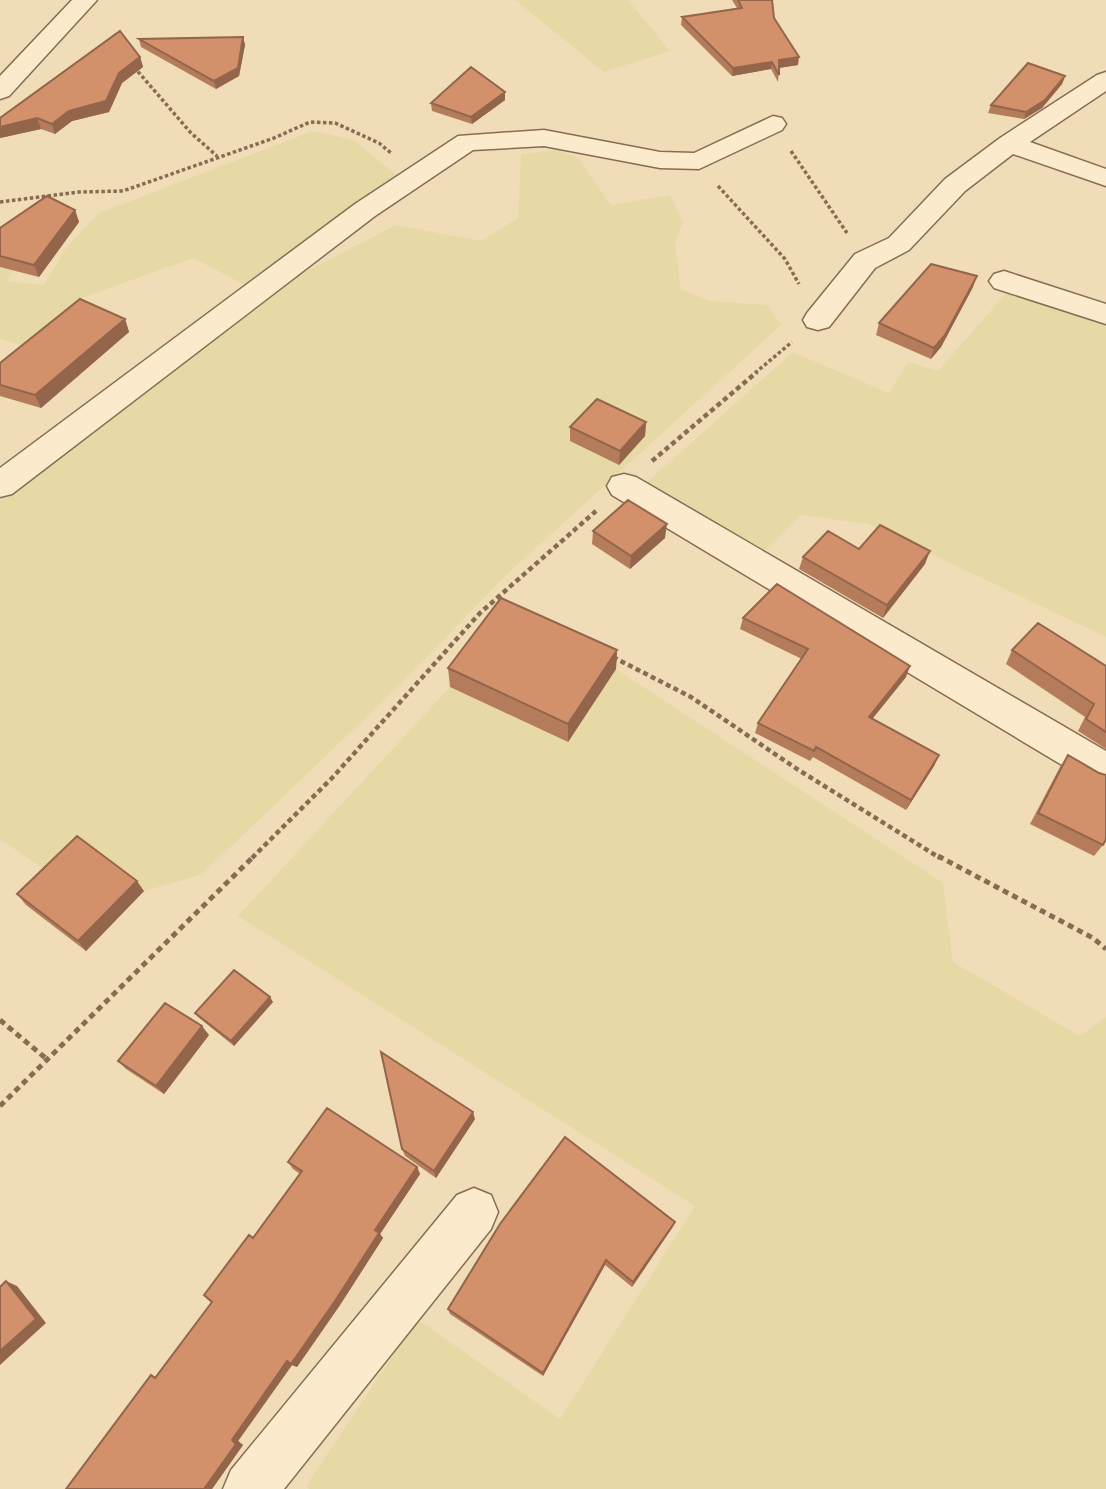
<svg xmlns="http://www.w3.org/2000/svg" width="1106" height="1489" viewBox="0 0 1106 1489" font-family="Literata,serif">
	<rect width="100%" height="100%" fill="#f0ddb8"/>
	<path fill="#e6d9a5" d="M515 0H628L670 51 604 72Z
		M313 131 353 140 397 175 245 285 193 258 79 299 33 348 0 339V247L26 249 7 281 44 285 66 248 99 213Z
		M556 150 578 158 611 205 670 195 683 223 675 242 681 290 710 301 767 305 781 325 504 577 399 686 201 875 144 891 55 877 0 839V501L274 288 396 225 481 241 518 218 521 154Z
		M1009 290 1106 323V637L868 524 801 515 765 550 645 484 793 352 889 393 908 362 938 371Z
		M616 669 943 883 953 962 1080 1036 1106 1017V1489H309L306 1486 417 1319 560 1419 695 1206 238 916 450 687 567 742Z"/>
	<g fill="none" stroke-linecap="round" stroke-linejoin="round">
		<g stroke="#876c53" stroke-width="3">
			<path id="minor" d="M72 0H97L9 96 0 99V76Z
				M1106 72V91L1030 142 1106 169V186L1013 154 965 191 909 250 875 268 829 327 818 330 807 327 803 320 807 313 855 254 889 238 945 179 1000 138 1097 75Z
				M773 116 782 118 786 124 782 130 699 169 660 168 544 146 473 150 375 216 12 494 0 497V468L355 204 458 136 544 130 660 152 694 153Z
				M1004 271 1106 304V324L994 288 989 281 994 274Z
				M624 474 636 477 1106 751V788L1092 783 612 495 607 486 612 477Z
				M474 1188 491 1195 498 1212 491 1229 284 1489H223L231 1470 457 1195Z"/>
		</g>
		<path stroke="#876c53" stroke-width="3.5" stroke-dasharray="3.5 2.5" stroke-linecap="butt" d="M134 67 191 133 217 156
			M791 151 847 233
			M718 186 785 259 799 284
			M0 202 79 192 123 191 274 138 310 122 335 123 379 143 391 153
			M755 373 792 342"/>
		<path stroke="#876c53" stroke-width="4.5" stroke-dasharray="5 3.5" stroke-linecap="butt" d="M652 461 757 372
			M613 657 691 697 797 769 940 858
			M252 858 332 778 480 613 596 511"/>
		<path stroke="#876c53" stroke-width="5" stroke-dasharray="6 4.5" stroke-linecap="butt" d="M938 856 1093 938 1106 949
			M0 1020 49 1061
			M0 1106 254 856"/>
		<use href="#minor" fill="#fbebcc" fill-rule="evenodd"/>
	</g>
	<path fill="#b57c5c" d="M732 0H772L774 18 798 65 779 68 778 82 771 69 732 76 681 25 682 17 737 8Z
		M243 37 245 45 239 76 216 89 141 47 139 39Z
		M140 57 143 67 122 83 109 112 72 121 55 134 41 129 0 138Z
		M1065 76 1062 84 1042 108 1024 119 988 113 991 105Z
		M505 92V100L472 124 432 111 431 103Z
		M75 210 79 222 39 277 0 267V228Z
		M973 287 941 347 931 359 876 335 879 323Z
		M125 319 129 332 41 408 0 396V363Z
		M646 422 645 436 619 465 570 441V427Z
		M593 531 665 538 630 569 592 544Z
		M859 549 925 564 883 618 799 569 803 557Z
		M743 618 906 677 872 719 939 755 934 766 906 810 813 757 810 761 755 733 758 723 802 659 740 629Z
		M617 650 616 669 568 742 450 687 448 668Z
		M1012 650 1106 666V749L1078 731 1085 717 1006 664Z
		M1068 755 1099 773 1103 845 1094 856 1030 824 1060 767Z
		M144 891 86 951 26 905 17 894Z
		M273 1002 234 1046 198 1017 195 1013Z
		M209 1035 164 1094 126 1069 118 1061Z
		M475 1119 436 1178 405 1156 402 1149Z
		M288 1162 417 1167 420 1174 380 1234 383 1238 340 1305 297 1367 292 1365 238 1441 243 1445 212 1489H66L156 1377 212 1302 253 1238 300 1174 293 1169Z
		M675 1222 672 1228 632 1287 605 1265 543 1376 450 1314 448 1309Z"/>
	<path fill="#93654b" d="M243 37 245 45 239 76 216 89 214 81Z
		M140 57 143 67 122 83 109 112 72 121 55 134 52 124Z
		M799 57 798 65 778 68 779 60Z
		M772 62 771 69 732 76 733 68Z
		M1065 76 1062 84 1042 108 1024 119 1026 112Z
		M505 92V100L472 124 471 117Z
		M37 118 41 129 0 138V127Z
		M75 210 79 222 39 277 34 265Z
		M977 276 973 287 941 347 931 359 934 348Z
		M125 319 129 332 41 408 35 395Z
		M646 422 645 436 619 465 620 451Z
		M667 524 665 538 630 569 631 556Z
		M930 551 925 564 883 618 887 605Z
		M617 650 616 669 568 742V724Z
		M910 666 906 677 865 728 869 717Z
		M939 755 934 766 906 810 911 800Z
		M137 881 144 891 86 951 78 941Z
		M270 997 273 1002 234 1046 231 1041Z
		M202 1026 209 1035 164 1094 156 1086Z
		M473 1112 475 1119 436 1178 434 1171Z
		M417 1167 420 1174 380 1234 383 1238 340 1305 297 1367 292 1365 238 1441 243 1445 212 1489H204L232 1440 375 1230Z
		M675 1222 672 1228 632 1287 633 1282Z
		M606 1260 605 1265 543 1376V1373Z
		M6 1281 17 1286 46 1323 0 1365V1351Z"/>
	<path fill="#d2906b" stroke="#93654b" stroke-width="2" d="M738 0H772L774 18 799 57 779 60V75L772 62 733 68 682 17 742 8Z
		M120 31 140 57 119 73 106 101 69 111 52 124 37 118 0 127V118Z
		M243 37 238 68 214 81 139 39Z
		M1028 63 1065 76 1045 100 1026 112 991 105Z
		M471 67 505 92 471 117 431 103Z
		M47 196 75 210 34 265 0 256V228Z
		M931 264 977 276 945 335 934 348 879 323Z
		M80 299 125 319 35 395 0 385V363Z
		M597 399 646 422 620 451 570 427Z
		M628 500 667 524 631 556 593 531Z
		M880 525 930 551 887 605 803 557 828 531 859 549Z
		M777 584 910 666 869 717 939 755 911 800 816 747 814 751 758 723 808 649 743 618Z
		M501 598 617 650 568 724 448 668Z
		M1038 623 1106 666V732L1086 719 1094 704 1012 650Z
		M1068 755 1099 773 1106 775V839L1103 845 1038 813Z
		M77 836 137 881 78 941 17 894Z
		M234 970 270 997 231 1041 195 1013Z
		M165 1003 202 1026 156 1086 118 1061Z
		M381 1052 473 1112 434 1171 402 1149Z
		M327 1108 417 1167 375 1230 379 1233 335 1301 291 1364 287 1361 232 1440 236 1444 204 1489H66L151 1375 155 1378 212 1302 204 1295 249 1235 253 1238 302 1171 288 1162Z
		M565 1137 675 1222 633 1282 606 1260 543 1373 448 1309 500 1224Z
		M6 1281 36 1319 0 1351V1287Z"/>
</svg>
